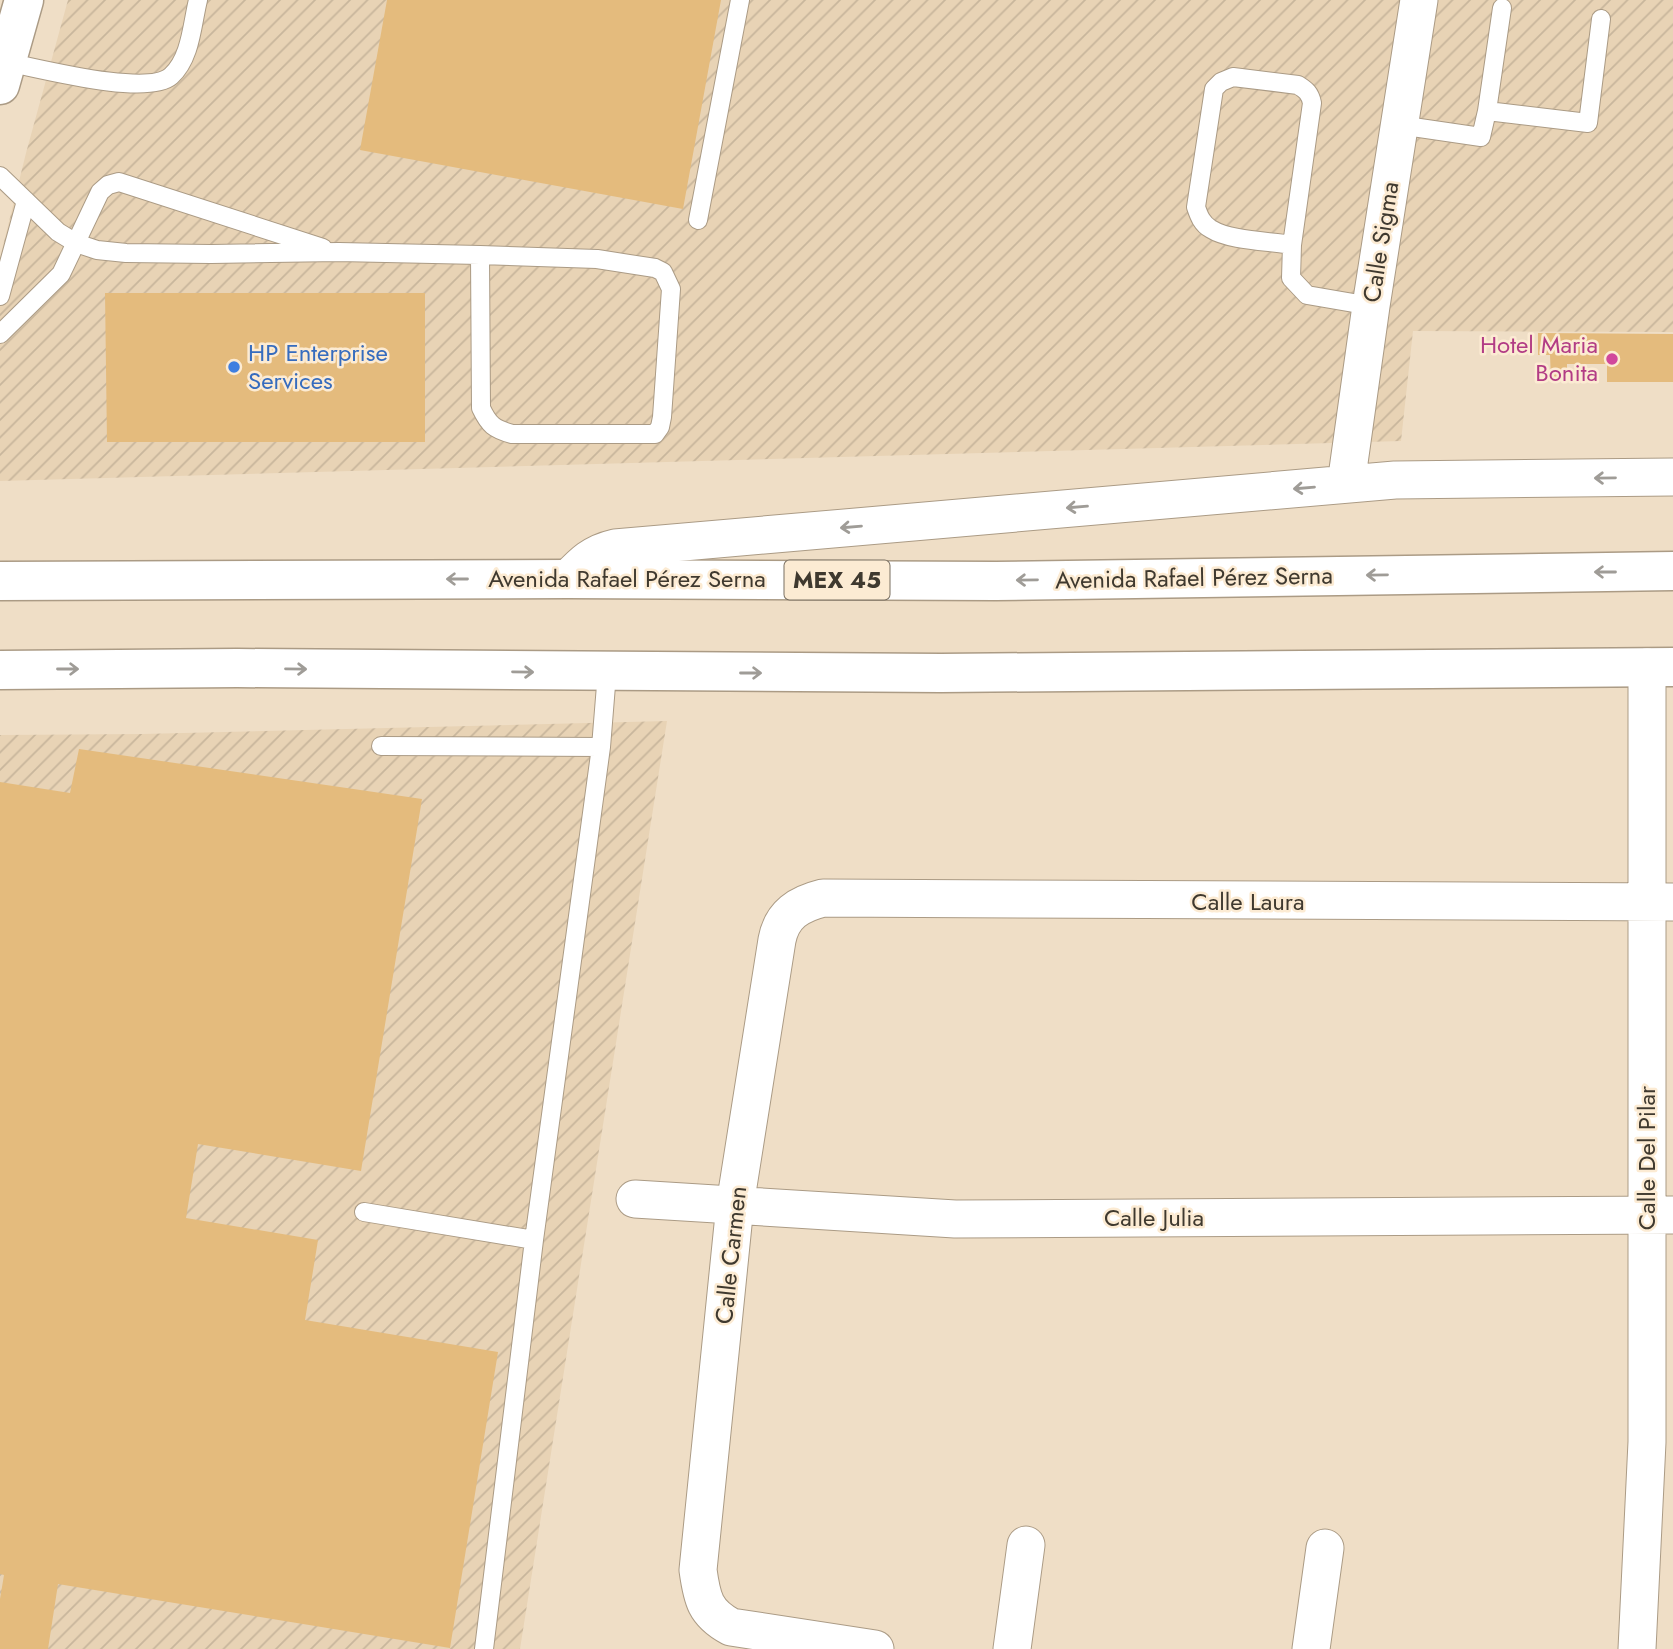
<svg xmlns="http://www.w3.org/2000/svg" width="1673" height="1649" viewBox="0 0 1673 1649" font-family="Jost,sans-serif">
	<defs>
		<pattern id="industrial-furrows" width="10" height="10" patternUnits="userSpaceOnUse" patternTransform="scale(1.75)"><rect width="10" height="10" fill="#e8d3b5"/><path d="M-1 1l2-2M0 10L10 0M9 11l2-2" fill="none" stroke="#c8b69c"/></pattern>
	</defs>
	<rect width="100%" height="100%" fill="#efdec6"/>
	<path fill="url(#industrial-furrows)" d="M68 0H1673V332L1413 331 1401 441 0 481V258L26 153Z
		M667 721 520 1649H0V735L142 734Z"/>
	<path fill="#e4bb7d" d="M387 0H721L683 209 360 150Z
		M105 293H425V442H107Z
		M1538 333 1673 334V382H1607V364H1567V380H1551L1550 355H1538Z
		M79 749 422 799 361 1171 198 1144 186 1218 318 1240 305 1320 498 1352 450 1648 58 1584 48 1649H0V1599L4 1575 0 1574V782L70 793Z"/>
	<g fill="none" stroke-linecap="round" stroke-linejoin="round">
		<g stroke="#ab9b85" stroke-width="20">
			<path id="lane" d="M6 62C38 68 147 97 171 76 191 58 192 24 198 0
				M1487 111 1588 123 1601 19
				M1399 125 1481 137 1487 111 1502 8
				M0 176 58 232 76 243 97 250 126 253 211 254 339 252 480 255 597 259 655 268 663 272 671 289 662 417 660 427 655 434H512C494 429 489 425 481 408L480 255
				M698 220 740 0
				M1292 245C1270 241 1230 241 1211 229 1202 224 1199 216 1196 207L1214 89 1221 82 1233 77 1298 85C1306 90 1310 93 1312 103L1292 245 1291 278 1307 295 1371 306
				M0 296 26 201
				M0 334 61 274 100 192 108 185 119 182 323 248
				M381 746 601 747
				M364 1212 534 1240 601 747 607 673
				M484 1649 534 1240"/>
		</g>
		<g stroke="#ab9b85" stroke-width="39">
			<path id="street" d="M1346 484 1371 306 1419 0
				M568 579C583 563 593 553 615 548L1395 480 1673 477
				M635 1199 955 1219 1673 1215
				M875 1649 731 1627C705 1613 702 1599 698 1570L735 1205 777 940C782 914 799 904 823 898L1673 902
				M1012 1649 1026 1545
				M1311 1649 1325 1548
				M1637 1649 1647 1442V667"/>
		</g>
		<g stroke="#ab9b85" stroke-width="41">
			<path id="primary" d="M0 85 24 0
				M0 581 568 579 996 581 1673 571
				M0 670 237 668 941 673 1673 667"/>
		</g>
		<use href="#lane" stroke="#fff" stroke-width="18"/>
		<use href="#street" stroke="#fff" stroke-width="37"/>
		<use href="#primary" stroke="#fff" stroke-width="38"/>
	</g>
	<defs><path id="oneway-shaft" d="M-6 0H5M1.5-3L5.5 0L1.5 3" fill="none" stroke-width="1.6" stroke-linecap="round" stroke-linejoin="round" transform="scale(1.75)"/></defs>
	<g stroke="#9f9c97">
		<use href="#oneway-shaft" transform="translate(1605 478) rotate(179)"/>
		<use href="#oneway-shaft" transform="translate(1304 488) rotate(175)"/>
		<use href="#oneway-shaft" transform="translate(1077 507) rotate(175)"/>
		<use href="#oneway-shaft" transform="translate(851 527) rotate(175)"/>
		<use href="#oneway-shaft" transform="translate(1605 572) rotate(180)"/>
		<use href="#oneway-shaft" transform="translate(1377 575) rotate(179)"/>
		<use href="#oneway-shaft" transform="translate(457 579) rotate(180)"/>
		<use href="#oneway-shaft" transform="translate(1027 580) rotate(179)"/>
		<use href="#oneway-shaft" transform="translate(68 669)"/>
		<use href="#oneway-shaft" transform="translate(296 669) rotate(1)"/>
		<use href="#oneway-shaft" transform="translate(523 672) rotate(1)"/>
		<use href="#oneway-shaft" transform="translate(751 673)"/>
	</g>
	<circle fill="#d1479c" stroke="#fcebd3" stroke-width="2.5" cx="1612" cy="359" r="7"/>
	<circle fill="#3f7fe0" stroke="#fcebd3" stroke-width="2.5" cx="234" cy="367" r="7"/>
	<g text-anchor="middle" stroke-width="5" stroke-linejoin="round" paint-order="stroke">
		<rect fill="#fcebd3" stroke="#786e60" stroke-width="2" x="784.5" y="560.5" width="105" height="39" rx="5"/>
		<g font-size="23" font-weight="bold" fill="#3f392f">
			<text x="837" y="588">MEX 45</text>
		</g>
		<g font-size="24" fill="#3f392f" stroke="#fcebd3">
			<text transform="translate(1381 242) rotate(-81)" y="8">Calle Sigma</text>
			<text transform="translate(1194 578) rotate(-1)" y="8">Avenida Rafael Pérez Serna</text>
			<text x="627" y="587">Avenida Rafael Pérez Serna</text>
			<text x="1248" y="910">Calle Laura</text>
			<text transform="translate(1647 1158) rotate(-90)" y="8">Calle Del Pilar</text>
			<text x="1154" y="1226">Calle Julia</text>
			<text transform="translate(731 1255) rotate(-84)" y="8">Calle Carmen</text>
		</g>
		<g font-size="24" fill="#b23c85" stroke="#fcebd3" text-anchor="end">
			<text x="1598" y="353">Hotel Maria<tspan x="1598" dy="28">Bonita</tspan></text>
		</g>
		<g font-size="24" fill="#366cbe" stroke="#fcebd3" text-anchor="start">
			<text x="248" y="361">HP Enterprise<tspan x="248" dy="28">Services</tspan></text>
		</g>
	</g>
</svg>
